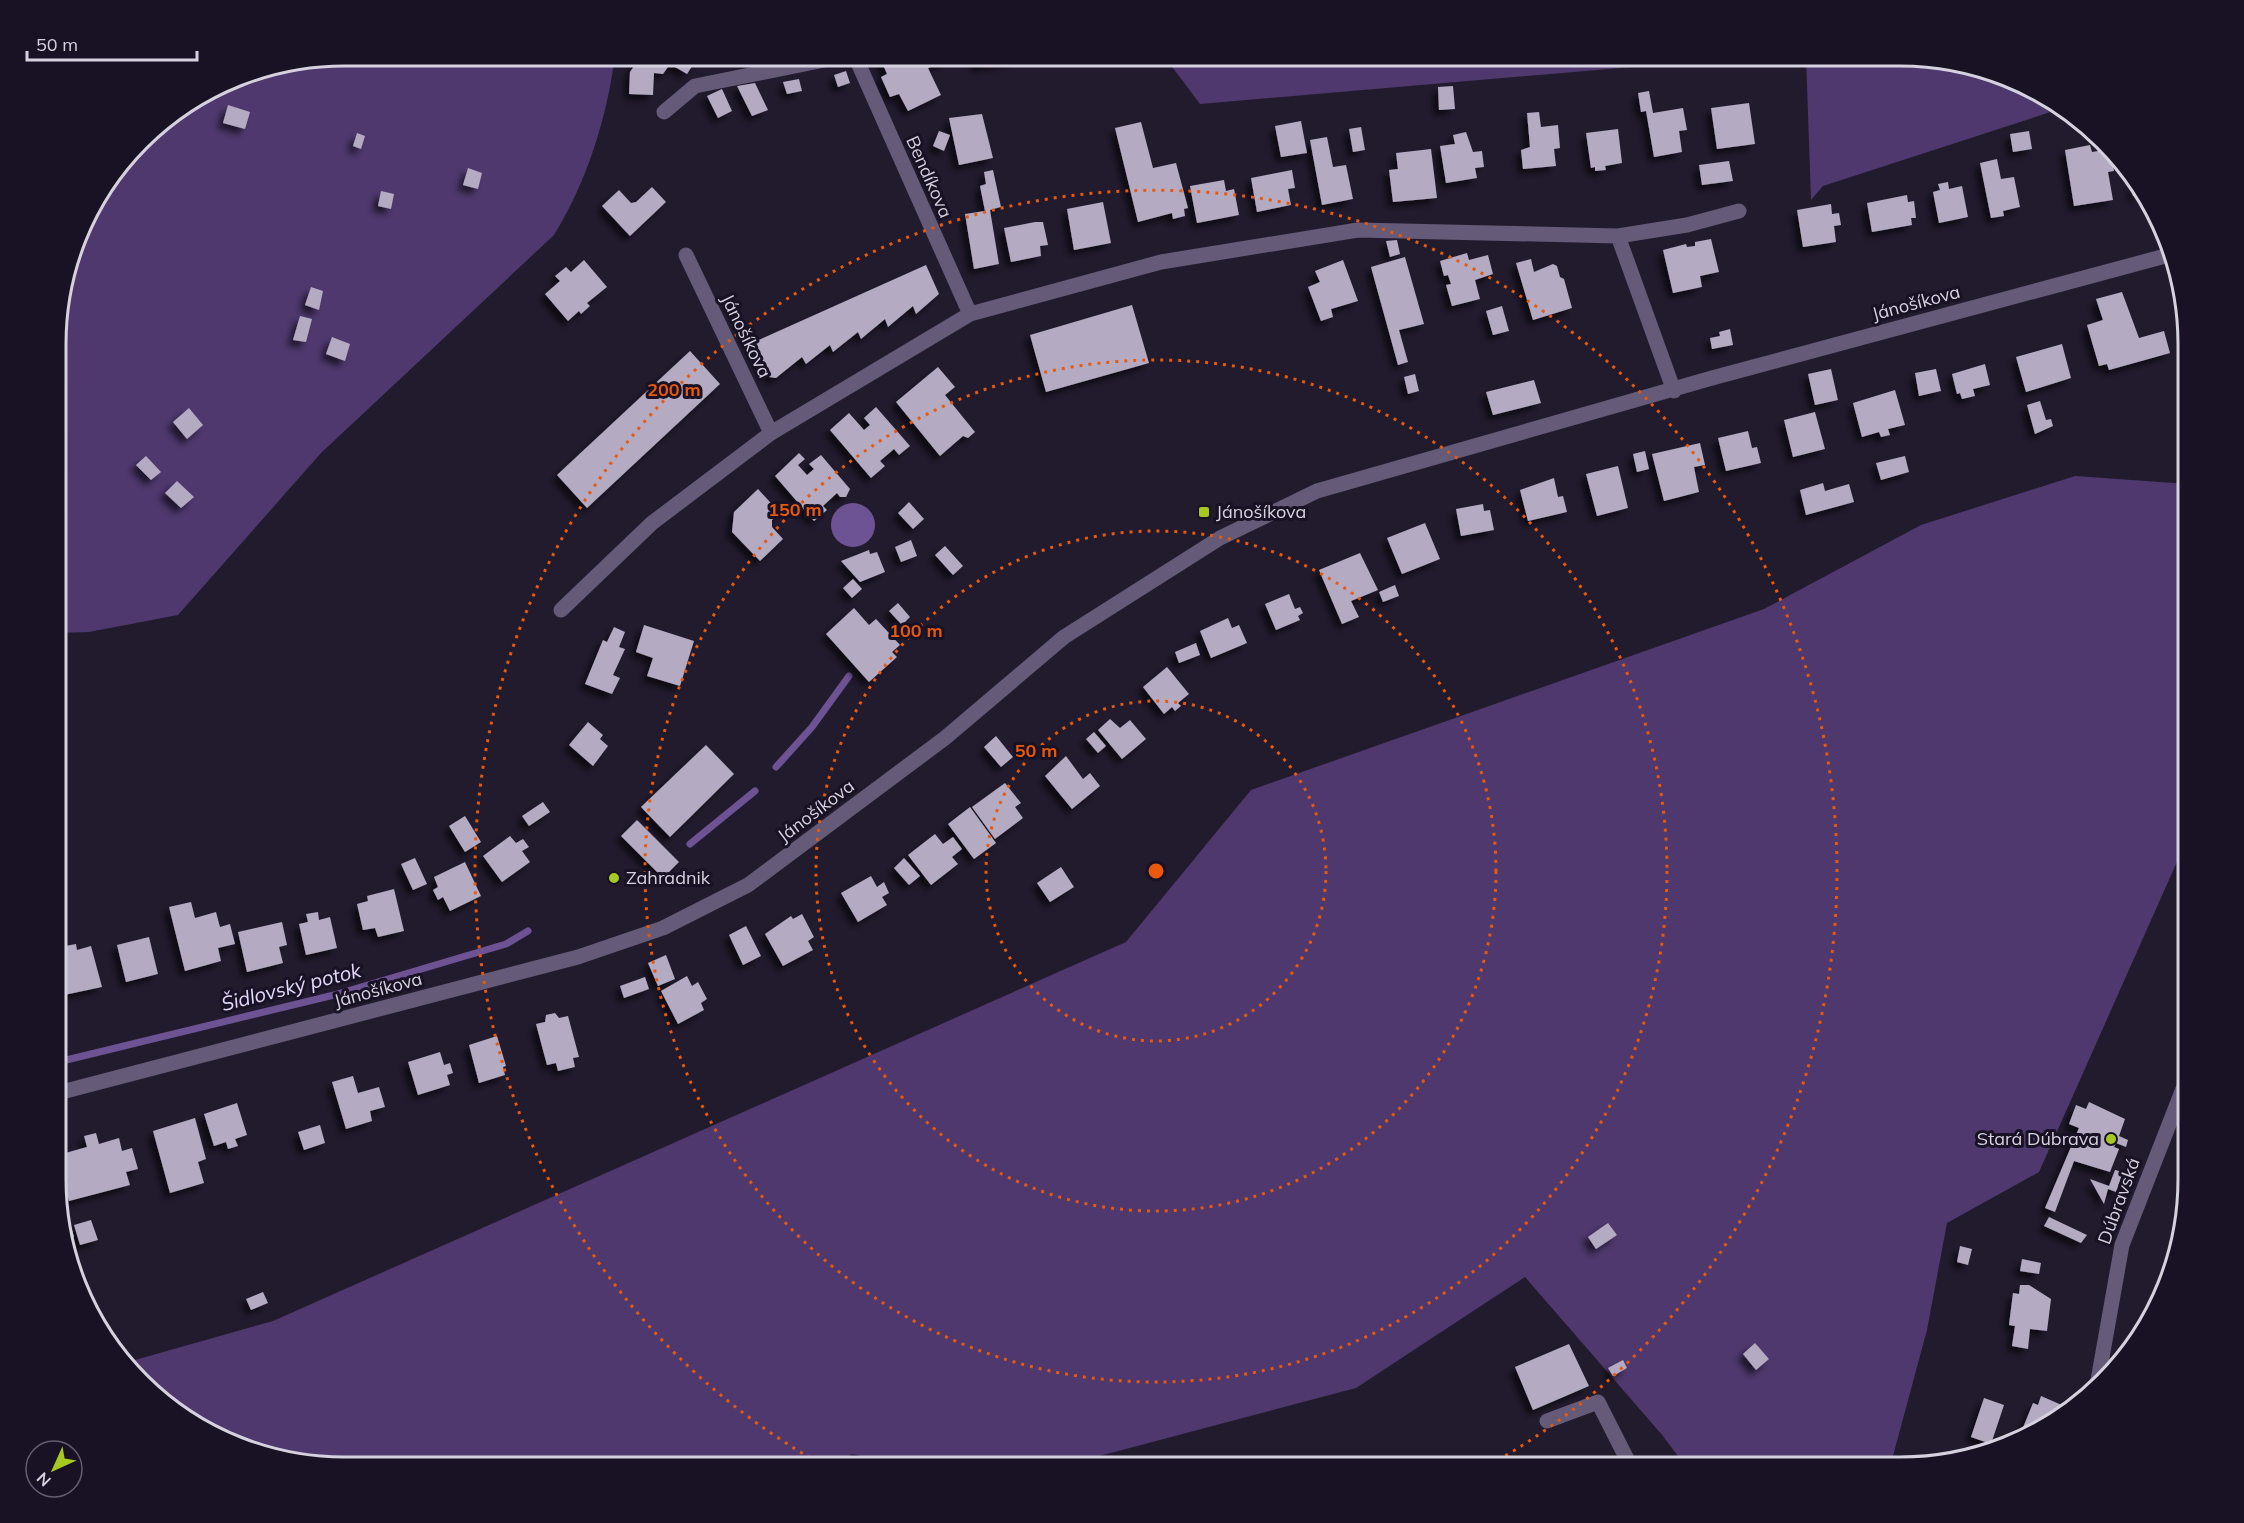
<svg xmlns="http://www.w3.org/2000/svg" width="2244" height="1523" viewBox="0 0 2244 1523" font-family="Mulish,sans-serif">
	<defs>
		<filter id="shadow"><feDropShadow dx="-5.5" dy="5.5" stdDeviation="3" flood-color="#0009"/></filter>
	</defs>
	<rect width="100%" height="100%" fill="#221b2e"/>
	<path fill="#4e386d" d="M344 56H615C607 117 587 182 554 235L321 453 178 615 89 632 58 633V307L85 216 154 127 234 77Z
		M1164 56H1761L1200 104Z
		M1806 56H1918L1993 71 2063 108 1823 186 1811 200Z
		M2075 476 2188 484V837L2039 1172 1947 1223 1927 1330 1890 1467H1686L1663 1436 1525 1277 1356 1388 1058 1467H905L852 1454 833 1467H326L251 1452 169 1408 128 1362 273 1321 1126 942 1251 790 1764 609 1921 525Z"/>
	<path fill="#6e5394" d="M831 525a22 22 0 1 1 44 0a22 22 0 1 1-44 0Z"/>
	<g fill="none" stroke-linecap="round" stroke-linejoin="round">
		<path stroke="#6e5394" stroke-width="7" d="M776 767 812 727 849 676
			M690 844 755 791
			M58 1062 334 995 506 944 528 931"/>
	</g>
	<path fill="#b4abc3" filter="url(#shadow)" d="M634 56H696L698 57 687 74 670 64 663 74 654 73 653 95 629 94 630 72 639 59Z
		M889 56H945L947 60 928 68 941 95 908 111 899 94 890 97 881 77 887 74 881 60Z
		M975 56H1015L1016 60 977 67Z
		M846 71 850 83 838 87 834 75Z
		M799 79 802 91 787 94 783 82Z
		M755 83 768 110 752 116 737 86Z
		M1453 86 1455 109 1439 110 1438 87Z
		M722 89 732 111 718 118 707 96Z
		M1649 91 1653 113 1683 108 1687 130 1679 131 1682 152 1654 157 1646 111 1641 112 1638 93Z
		M1749 103 1755 144 1717 149 1711 108Z
		M228 105 250 112 245 129 223 123Z
		M1539 112 1541 127 1558 125 1560 148 1554 149 1556 166 1523 169 1521 150 1530 147 1527 113Z
		M982 114 993 158 959 165 949 118Z
		M1301 121 1307 153 1281 157 1275 126Z
		M1141 122 1153 168 1176 163 1188 208 1184 209 1185 216 1173 219 1172 213 1138 222 1115 128Z
		M1361 127 1365 150 1353 152 1349 129Z
		M1618 129 1622 163 1605 166 1606 170 1595 171V167L1591 168 1586 133Z
		M939 131 950 135 944 151 933 146Z
		M2029 131 2032 149 2013 152 2010 134Z
		M1466 132 1473 152 1482 151 1484 167 1475 168 1477 178 1446 183 1440 146 1455 144 1453 135Z
		M357 133 365 136 361 149 353 146Z
		M1327 137 1333 167 1346 165 1353 199 1322 205 1310 140Z
		M2090 145 2092 152 2104 150 2112 159 2114 171 2108 172 2113 200 2074 206 2065 150Z
		M1431 149 1437 198 1393 202 1389 170 1398 169 1396 153Z
		M1997 159 2001 179 2014 177 2020 207 2003 211 2004 216 1991 218 1980 163Z
		M1729 161 1733 181 1702 185 1699 165Z
		M468 168 482 173 478 189 463 185Z
		M993 170 1001 207 990 210 999 264 974 269 965 214 985 211 980 186 986 184 984 172Z
		M1292 170 1295 188 1288 189 1291 205 1257 212 1251 178Z
		M1224 180 1226 191 1234 189 1239 215 1197 223 1190 186Z
		M1948 182 1949 189 1962 186 1968 217 1939 223 1933 192 1940 190 1938 184Z
		M2131 183 2133 185 2141 195 2133 196Z
		M652 187 666 202 630 236 602 206 619 190 631 203 636 202Z
		M381 191 394 194 391 209 378 206Z
		M1907 195 1908 202 1914 201 1916 218H1911L1912 225 1872 232 1867 203Z
		M1103 202 1111 243 1074 250 1067 209Z
		M1831 204 1832 214 1839 213 1841 225 1834 226 1836 242 1803 247 1797 210Z
		M1035 222H1043L1048 245 1040 246 1041 256 1011 262 1004 228Z
		M1711 239 1719 272 1700 276 1702 287 1673 293 1663 250 1686 244 1687 247 1695 246V242Z
		M1397 240 1400 254 1390 257 1386 241Z
		M1467 253 1469 260 1488 255 1493 274 1475 280 1480 299 1452 306 1446 285 1451 284 1448 275 1444 276 1440 261Z
		M1405 257 1424 324 1399 330 1408 362 1398 365 1371 267Z
		M1531 259 1534 272 1553 264 1557 266 1560 277 1564 279 1572 308 1533 320 1516 263Z
		M584 260 607 287 587 303 590 306 581 314 579 311 568 321 545 294 560 281 555 276 566 267 571 272Z
		M1343 260 1358 301 1331 309 1333 317 1321 321 1308 287 1320 282 1315 271Z
		M926 265 939 294 916 314 913 306 888 327 885 319 861 339 858 332 833 352 830 345 806 364 802 357 776 378 769 377 752 343Z
		M311 287 323 291 319 310 305 305Z
		M2122 292 2139 338 2164 331 2170 353 2109 370 2107 364 2099 366 2087 325 2103 320 2096 299Z
		M1132 305 1149 363 1046 392 1030 335Z
		M1502 306 1509 331 1493 335 1486 311Z
		M300 316 312 319 306 342 293 340Z
		M1730 329 1733 345 1712 349 1710 338 1720 336 1719 332Z
		M332 337 350 344 345 361 326 354Z
		M2062 344 2071 378 2026 392 2016 357Z
		M690 351 720 384 587 508 557 475Z
		M1985 364 1990 385 1973 389 1975 396 1962 399 1960 393 1957 394 1952 374Z
		M938 367 955 387 945 395 975 432 968 438 963 436 940 456 896 402Z
		M1831 369 1838 400 1815 405 1808 374Z
		M1936 369 1941 391 1919 396 1915 373Z
		M1415 374 1419 391 1408 394 1404 377Z
		M1534 380 1541 403 1493 415 1486 392Z
		M1895 390 1905 425 1888 429 1890 435 1881 437 1879 432 1862 437 1853 403Z
		M2040 401 2046 420 2051 419 2053 426 2035 434 2027 405Z
		M876 407 910 446 899 455 894 449 880 461 885 466 871 478 830 430 849 413 864 430 870 425 864 418Z
		M189 408 203 425 187 439 173 422Z
		M1815 412 1825 449 1793 457 1784 420Z
		M1748 431 1752 448 1757 447 1761 463 1726 471 1718 438Z
		M1700 443 1705 465 1694 467 1699 492 1664 501 1652 454Z
		M1645 451 1649 469 1637 472 1633 454Z
		M799 453 805 459 798 465 807 475 814 469 809 464 821 455 850 489 846 497H840L837 493 823 506 827 510 814 521 775 476Z
		M146 456 161 472 151 480 136 465Z
		M1905 456 1909 472 1881 480 1876 463Z
		M1618 466 1628 508 1597 516 1586 474Z
		M1554 478 1558 497 1563 496 1567 512 1528 521 1520 490Z
		M177 481 194 497 181 508 165 493Z
		M1823 483 1825 491 1849 484 1854 502 1806 515 1800 490Z
		M758 489 780 513 772 520V527L783 539 760 561 732 532 734 512Z
		M909 502 924 519 913 529 898 513Z
		M1483 504 1484 511 1490 510 1494 530 1461 536 1456 509Z
		M1425 523 1440 559 1402 574 1387 538Z
		M911 540 917 556 901 562 895 547Z
		M945 546 963 566 953 575 935 555Z
		M869 550 870 554 877 552 885 572 860 582 841 561Z
		M1360 553 1378 590 1351 601 1359 617 1342 624 1319 570Z
		M853 579 862 589 852 598 843 588Z
		M1395 585 1399 596 1383 602 1379 592Z
		M1289 594 1295 609 1300 607 1303 613 1298 616 1300 620 1276 630 1265 604Z
		M898 603 910 617 902 625 889 611Z
		M854 608 869 625 876 619 900 645 892 652 897 657 869 682 826 634Z
		M1228 618 1232 628 1239 625 1247 643 1211 658 1200 631Z
		M644 625 694 641 680 686 647 676 653 658 636 652Z
		M614 627 625 632 619 647 625 649 613 675 620 678 612 694 585 684 603 640 607 642Z
		M1196 643 1200 655 1179 663 1175 652Z
		M1167 667 1189 694 1178 703 1181 706 1175 711 1172 707 1164 714 1143 687Z
		M1110 719 1120 728 1130 720 1146 739 1122 759 1098 730Z
		M588 722 603 735 600 739 608 746 593 766 569 745Z
		M1094 732 1106 746 1098 753 1086 739Z
		M996 736 1013 757 1001 767 984 747Z
		M706 745 734 774 670 837 641 807Z
		M1066 756 1083 779 1090 773 1100 786 1072 809 1045 776Z
		M1005 783 1021 803 1015 807 1023 818 995 839 972 807Z
		M543 802 550 812 529 826 522 816Z
		M970 807 996 843 974 859 948 824Z
		M465 816 481 842 465 852 449 826Z
		M637 820 679 862 663 878 621 836Z
		M935 834 943 844 953 837 962 849 952 857 958 864 931 885 908 855Z
		M510 836 516 843 523 839 529 847 522 851 530 862 502 882 483 856Z
		M415 858 427 884 413 890 401 864Z
		M904 858 920 876 909 885 894 868Z
		M465 862 481 896 450 911 443 897 438 900 433 890 438 887 434 877Z
		M1061 867 1074 887 1050 902 1037 883Z
		M871 876 877 887 884 882 889 893 882 897 887 905 858 922 841 893Z
		M394 889 404 931 378 937 375 928 363 930 357 904 368 901 367 896Z
		M191 902 195 918 216 912 220 927 230 924 235 944 218 948 221 961 185 971 169 907Z
		M318 912 319 920 330 917 337 948 306 955 299 924 308 922 306 914Z
		M802 914 814 937 808 941 813 950 783 966 765 934 791 916 793 919Z
		M282 922 287 945 279 947 283 963 247 972 238 932Z
		M746 926 761 956 743 965 729 935Z
		M149 937 158 974 126 982 117 945Z
		M76 944 77 950 91 946 102 987 64 995 58 972V954L66 952 65 946Z
		M666 955 675 979 658 986 648 963Z
		M687 976 692 986 698 982 707 999 701 1003 704 1010 678 1024 661 991Z
		M645 977 649 989 624 998 620 986Z
		M555 1013 559 1018 568 1016 579 1057 573 1058 575 1067 558 1071 556 1063 547 1065 536 1024 545 1022 546 1015Z
		M497 1036 506 1066 503 1067 505 1075 479 1083 469 1045Z
		M440 1052 444 1065 450 1063 453 1073 447 1075 450 1085 418 1095 408 1062Z
		M353 1076 358 1093 379 1087 385 1107 370 1111 372 1121 346 1129 332 1082Z
		M2089 1102 2125 1119 2119 1136 2128 1140 2126 1147 2116 1143 2114 1147 2119 1149 2110 1172 2074 1161 2055 1212 2045 1208 2079 1128 2069 1124 2076 1105 2086 1109Z
		M237 1103 247 1135 235 1139 238 1146 228 1149 226 1142 214 1146 204 1114Z
		M195 1118 206 1159 198 1162 204 1183 170 1193 153 1131Z
		M320 1125 325 1143 304 1150 298 1132Z
		M96 1133 99 1144 119 1138 122 1151 132 1148 138 1169 126 1172 130 1185 69 1201 58 1155 87 1147 84 1136Z
		M2115 1170 2123 1172 2116 1192 2108 1189 2104 1204 2090 1179 2109 1186Z
		M68 1216 74 1237 66 1240 59 1219Z
		M2049 1217 2087 1235 2081 1243 2044 1226Z
		M91 1220 98 1240 80 1245 74 1225Z
		M1608 1223 1617 1235 1596 1249 1588 1237Z
		M1960 1246 1972 1249 1968 1265 1957 1262Z
		M2022 1259 2041 1263 2039 1274 2020 1271Z
		M2020 1285H2029L2051 1299 2047 1331 2030 1329 2028 1349 2012 1346 2015 1326 2009 1325 2013 1293 2019 1294Z
		M263 1292 268 1303 251 1310 246 1299Z
		M1755 1343 1769 1359 1756 1370 1743 1354Z
		M1569 1344 1589 1386 1533 1410 1515 1367Z
		M1623 1360 1627 1368 1613 1376 1608 1368Z
		M2041 1396 2064 1406 2063 1408 2028 1438 2018 1440 2033 1403 2038 1405Z
		M1984 1398 2004 1405 1991 1444 1971 1437Z"/>
	<g fill="none" stroke-linecap="round" stroke-linejoin="round">
		<path stroke="#655a77" stroke-width="15" d="M855 56 970 314
			M664 112 695 86 844 56
			M1618 236 1687 225 1739 211
			M686 255 771 433
			M561 610 652 523 771 433 970 314 1161 262 1358 230 1618 236 1674 391
			M58 1093 578 957 663 928 748 885 945 738 1064 637 1220 538 1317 491 1712 378 2169 255
			M2098 1380 2122 1245 2188 1076
			M1547 1421 1598 1402 1631 1467"/>
	</g>
	<g fill="none" stroke="#e8590c" stroke-width="3" stroke-dasharray="3 6">
		<circle cx="1156" cy="871" r="170"/>
		<circle cx="1156" cy="871" r="340"/>
		<circle cx="1156" cy="871" r="511"/>
		<path d="M826 1467A681 681 0 1 1 1486 1467"/>
	</g>
	<g fill="#a5c822" stroke="#191224" stroke-width="2">
		<rect x="1198" y="506" width="12" height="12" rx="3"/>
		<circle cx="614" cy="878" r="6"/>
		<circle cx="2111" cy="1139" r="6"/>
	</g>
	<g text-anchor="middle" stroke-width="6" stroke-linejoin="round" paint-order="stroke">
		<g font-size="18" fill="#d6d1de" stroke="#191224">
			<text transform="translate(929 177) rotate(66)" y="6">Bendíkova</text>
			<text transform="translate(1916 303) rotate(-15)" y="6">Jánošíkova</text>
			<text transform="translate(746 336) rotate(64)" y="6">Jánošíkova</text>
			<text transform="translate(816 811) rotate(-37)" y="6">Jánošíkova</text>
			<text transform="translate(378 990) rotate(-15)" y="6">Jánošíkova</text>
			<text transform="translate(2119 1201) rotate(-70)" y="6">Dúbravská</text>
		</g>
		<g font-size="18" fill="#d6d1de" stroke="#191224" text-anchor="start">
			<text x="1216" y="518">Jánošíkova</text>
			<text x="626" y="884">Zahradnik</text>
			<text x="2099" y="1145" text-anchor="end">Stará Dúbrava</text>
		</g>
		<g font-size="20" font-style="italic" fill="#e4d6fc" stroke="#191224">
			<text transform="translate(291 987) rotate(-14)" y="7">Šidlovský potok</text>
		</g>
	</g>
	<path d="M0 0H2244V1523H0ZM344 66H1900A278 278 0 0 1 2178 344V1179A278 278 0 0 1 1900 1457H344A278 278 0 0 1 66 1179V344A278 278 0 0 1 344 66Z" fill="#191224" fill-rule="evenodd"/>
	<path fill="none" stroke="#d6d1de" stroke-width="3" d="M344 66H1900A278 278 0 0 1 2178 344V1179A278 278 0 0 1 1900 1457H344A278 278 0 0 1 66 1179V344A278 278 0 0 1 344 66Z"/>
	<circle cx="1156" cy="871" r="9" fill="#e8590c" stroke="#191224" stroke-width="3"/>
	<g font-size="18" text-anchor="middle" font-weight="bold" fill="#e8590c" stroke="#191224" stroke-width="6" stroke-linejoin="round" paint-order="stroke">
		<text x="674" y="396">200 m</text>
		<text x="795" y="516">150 m</text>
		<text x="916" y="637">100 m</text>
		<text x="1036" y="757">50 m</text>
	</g>
	<g transform="translate(54 1469) rotate(225)"><circle r="28" fill="#191224" stroke="#655e6e" stroke-width="1.5"/>
	<path d="M0-4.5L10 22L0 15L-10 22Z" fill="#a5c822"/>
	<text y="-9" font-size="16" font-weight="bold" text-anchor="middle" fill="#d6d1de">N</text>
	</g>
	<path d="M27 51v9h170v-9" fill="none" stroke="#d6d1de" stroke-width="3"/>
	<text x="36" y="51" font-size="18" fill="#d6d1de" stroke="#191224" stroke-width="4.5" paint-order="stroke">50 m</text>
</svg>
